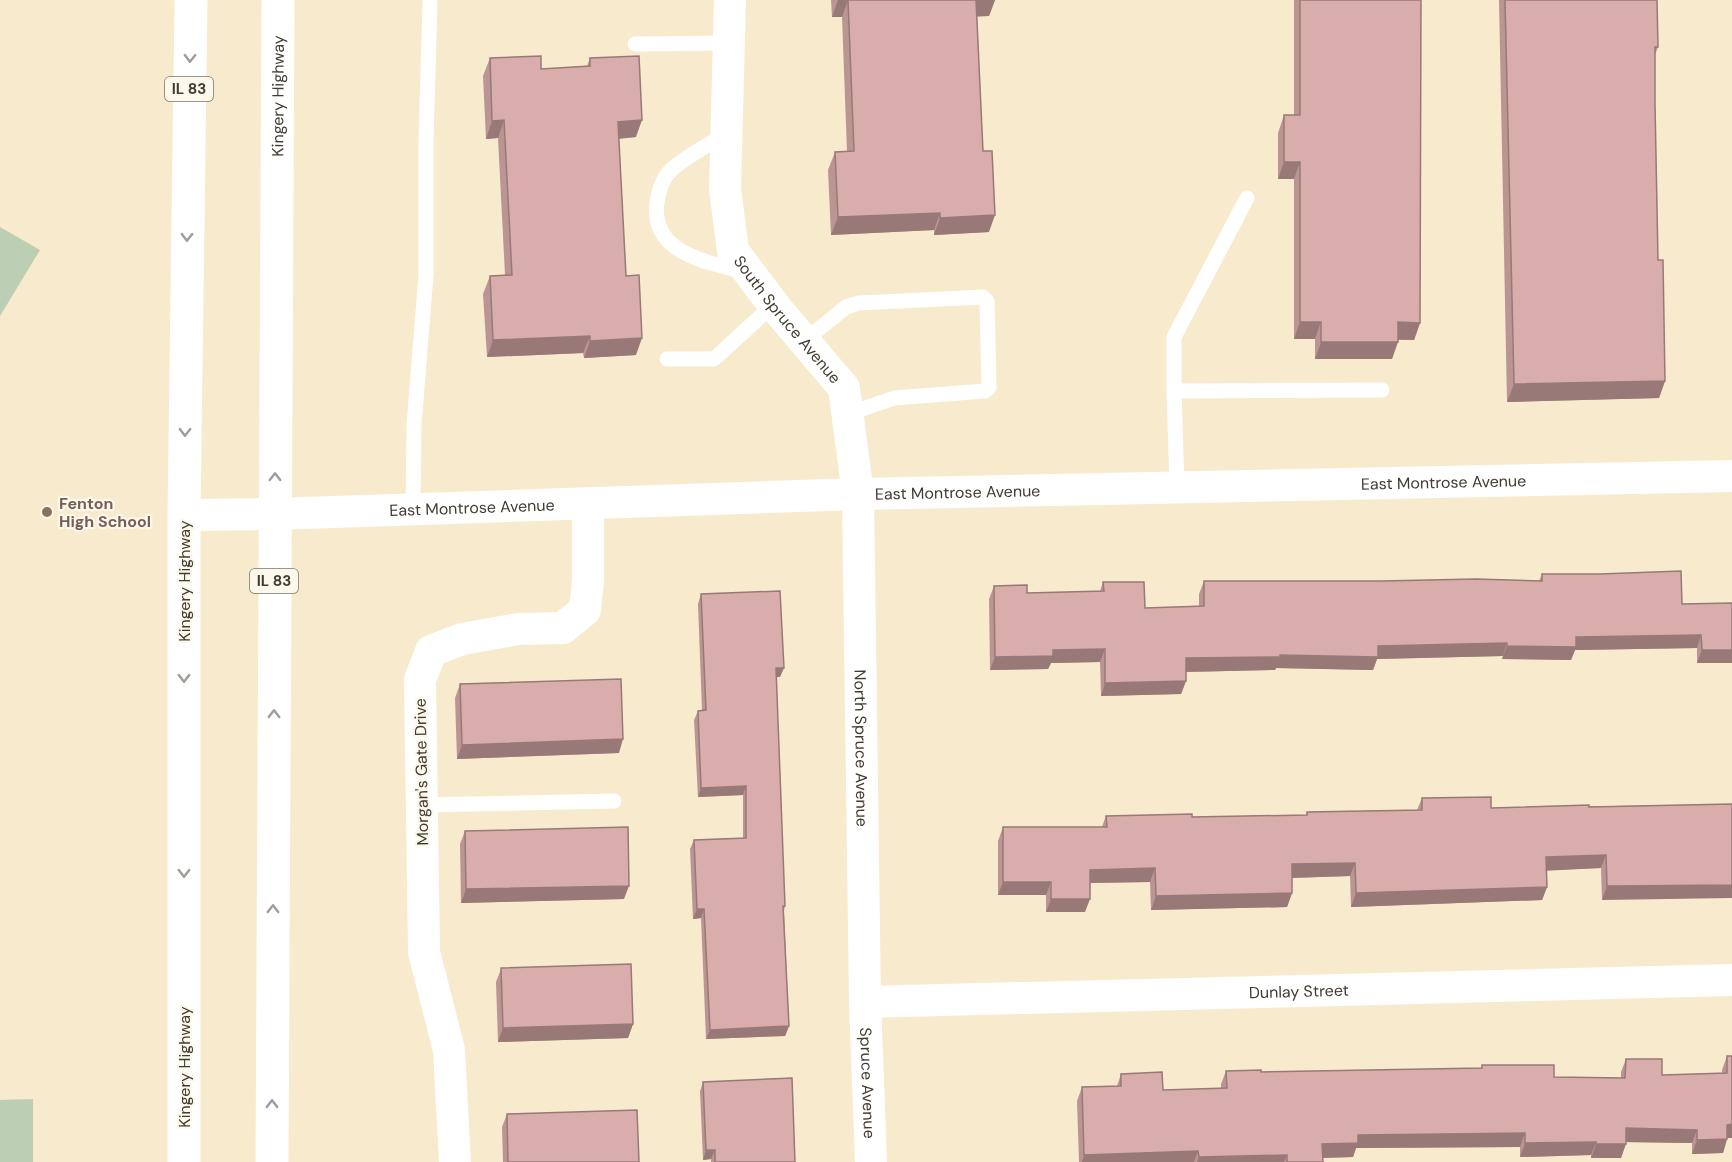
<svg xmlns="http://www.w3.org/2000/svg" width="1732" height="1162" viewBox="0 0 1732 1162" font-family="'DM Sans',sans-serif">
	<rect width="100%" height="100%" fill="#f8eacc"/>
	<path fill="#bccfb4" d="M0 227 40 250 0 316Z
		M33 1099V1162H0V1100Z"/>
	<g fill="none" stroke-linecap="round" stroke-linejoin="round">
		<path stroke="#fff" stroke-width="15" d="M635 44 729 43
			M727 133C709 145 688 155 672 169 663 177 659 190 657 202 650 254 706 261 744 272
			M804 341 846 307 859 303 983 297 987 301 989 388 985 391 894 398 848 414
			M667 359H714L773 305
			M1174 391V337L1247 198
			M1177 487 1174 391 1382 390
			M413 509 414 425 426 275V142L430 0
			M422 805 614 801"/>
		<g stroke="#fff" stroke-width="32">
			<path id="s1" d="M730 0 725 189 733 251 776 308 844 388 858 494 865 1002 871 1162"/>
			<path id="s2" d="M184 515 275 514 858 494 1732 476"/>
			<path id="s3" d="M865 1002 1732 980"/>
			<path d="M455 1162 449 1050 424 952 420 680 431 651 462 639 518 629 563 628 585 610 588 580V503"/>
		</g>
		<g stroke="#fff" stroke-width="33">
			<path d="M184 1162V515L191 0"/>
			<path id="s4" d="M272 1162 278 0"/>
		</g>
	</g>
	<path fill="#bb9593" d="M831 0H995L989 16H977L983 151 989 232 934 235V230L831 235 828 170 835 152H847L842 17H832Z
		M1294 0H1421L1420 323 1414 340H1398L1392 359H1315V339H1294V179H1278V133L1284 115H1294Z
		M1499 0H1657L1658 47 1655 55V104L1658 260 1665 381 1659 398 1507 402Z
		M490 58 541 69 587 66 590 58 636 137 619 139 626 276 636 355 584 358 583 353 487 357 483 294 490 276 505 275 498 138 486 139 483 76Z
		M1542 574 1682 604 1732 603V663H1697V648L1575 650 1571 660 1502 659 1503 656 1377 659 1373 670 1276 668 1275 670 1186 672V681L1181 694 1101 696 1100 662 1051 663 1048 669 990 670 989 599 994 586 1027 593 1100 591 1103 582 1145 608 1199 607V594L1204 581H1539Z
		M701 594 780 677H776L785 906 784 911 789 1026 785 1036 706 1039 701 918 693 919 690 849 694 840 743 838V795L698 797 694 720 698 711H702L698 604Z
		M460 684 619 753 457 759 455 698Z
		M1422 798 1491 808 1732 804 1602 900 1601 868 1547 870V887L1542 900 1351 907 1350 876 1292 878V893L1287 907 1151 910 1150 882 1090 883 1085 912H1046V895H998V841L1003 827H1102L1106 816 1192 817 1306 815 1307 812 1417 810Z
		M465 831 624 899 461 903 460 844Z
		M501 969 633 1024 628 1038 498 1042 496 982Z
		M1727 1056H1732L1727 1139 1723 1153 1692 1154V1143L1626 1142 1621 1158H1591V1155L1520 1157V1147L1356 1148 1353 1157 1323 1158V1162H1079L1077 1101 1082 1087 1117 1086 1121 1074 1163 1090 1221 1088V1084L1226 1071 1261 1072 1481 1068 1482 1065 1554 1077 1621 1078V1072L1626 1059 1662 1075 1722 1073V1070Z
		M703 1082 795 1162H711V1159L703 1160 700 1091Z
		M507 1114 639 1162H503L502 1127Z"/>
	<path fill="#987978" d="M838 0H848L842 17H832Z
		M976 0H995L989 16 970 17Z
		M504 120 498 138 486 139 492 121Z
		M642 120 636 137 612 139 618 122Z
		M1284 162H1300L1294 179H1278Z
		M940 213 934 230 831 235 838 217Z
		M995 215 989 232 934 235 940 218Z
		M1300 322H1321L1315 339H1294Z
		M1398 322 1420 323 1414 340 1392 339Z
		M590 336 583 353 487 357 493 340Z
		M642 338 636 355 584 358 590 341Z
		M1321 342H1398L1392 359H1315Z
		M1665 381 1659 398 1507 402 1514 384Z
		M1701 635 1697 648 1575 650 1571 660 1502 659 1507 646 1576 637Z
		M1507 643 1503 656 1377 659 1373 670 1276 668 1275 670 1181 672 1186 658 1280 655 1378 646Z
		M1105 649 1100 662 1051 663 1048 669 990 670 995 657 1053 650Z
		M1702 650H1732V663H1697Z
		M776 668H784L780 677H772Z
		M1186 681 1181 694 1101 696 1105 683Z
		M623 739 619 753 457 759 462 745Z
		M746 786 743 795 698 797 701 788Z
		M1606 855 1601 868 1541 871 1546 857Z
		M1355 863 1350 876 1287 878 1292 864Z
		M1155 868 1150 882 1085 883 1090 870Z
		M1003 882H1051L1046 895H998Z
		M1732 885V898L1602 900 1607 886Z
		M629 886 624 899 461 903 466 889Z
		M1547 887 1542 900 1351 907 1356 893Z
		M1292 893 1287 907 1151 910 1156 896Z
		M1051 899H1090L1085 912H1046Z
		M697 909H704L701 918 693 919Z
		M633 1024 628 1038 498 1042 503 1028Z
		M789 1026 785 1036 706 1039 710 1030Z
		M1732 1124V1138H1722L1727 1125Z
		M1626 1128 1697 1130 1692 1143 1621 1142Z
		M1525 1133 1520 1147 1356 1148 1353 1157 1317 1158 1322 1144 1358 1135Z
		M1727 1139 1723 1153 1692 1154 1697 1140Z
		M1596 1142 1591 1155 1520 1157 1525 1143Z
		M1596 1144H1626L1621 1158H1591Z
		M706 1150H715L711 1159 703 1160Z
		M1198 1151 1194 1162H1082L1084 1155Z
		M1287 1155 1284 1162H1197L1199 1157Z"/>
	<path fill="#d9adab" stroke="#987978" stroke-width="1.5" d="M848 0H976L983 151H992L995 215 940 218V213L838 217 835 152 854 151Z
		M1300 0H1421L1420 323 1398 322V342H1321V322H1300V162H1284V115H1300Z
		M1505 0H1657L1658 47H1655V104L1658 260H1663L1665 381 1514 384Z
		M541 56V69L590 66V58L639 56 642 120 618 122 626 276 639 275 642 338 590 341V336L493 340 490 276 512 275 504 120 492 121 490 58Z
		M1681 571 1682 604 1732 603V650H1702L1701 635 1576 637V647L1507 646V643L1378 646V657L1280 655V657L1186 658V681L1105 683V649L1053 650V656L995 657 994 586 1027 585V593L1104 591 1103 582H1144L1145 608 1204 606V581H1381L1476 579 1542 581V574H1600Z
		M780 591 784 668H776L785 906H783L789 1026 710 1030 704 909H697L694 840 746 838V786L701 788 698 711 706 710 701 594Z
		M621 679 623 739 462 745 460 684Z
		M1491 797V808L1589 805V807L1732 804V885L1607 886 1606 855 1546 857 1547 887 1356 893 1355 863 1292 864V893L1156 896 1155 868 1090 870V899H1051V882H1003V827H1107L1106 816 1192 814V817L1307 815V812L1422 810V798Z
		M628 827 629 886 466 889 465 831Z
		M631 964 633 1024 503 1028 501 968Z
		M1727 1056H1732V1124L1727 1125V1139L1697 1140V1130L1626 1128V1144H1596V1142L1525 1143V1133L1358 1135V1143L1322 1144 1323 1162H1287V1155L1199 1157 1198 1151 1084 1155 1082 1087 1121 1086V1074L1162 1072 1163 1090 1227 1088 1226 1071 1261 1070V1072L1482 1068V1065H1554V1077L1625 1078 1626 1059H1662V1075L1727 1073Z
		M792 1078 795 1162H715V1150H706L703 1082Z
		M637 1110 639 1162H508L507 1114Z"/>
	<defs><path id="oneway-chevron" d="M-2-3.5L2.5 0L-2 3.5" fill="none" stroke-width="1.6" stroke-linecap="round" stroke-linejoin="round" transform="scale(1.5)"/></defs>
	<g stroke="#a09d98">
		<use href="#oneway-chevron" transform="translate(190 58) rotate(91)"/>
		<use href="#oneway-chevron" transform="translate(187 237) rotate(91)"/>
		<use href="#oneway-chevron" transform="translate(185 432) rotate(91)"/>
		<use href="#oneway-chevron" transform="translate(275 477) rotate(-90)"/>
		<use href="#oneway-chevron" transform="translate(184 678) rotate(90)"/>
		<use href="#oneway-chevron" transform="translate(274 714) rotate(-90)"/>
		<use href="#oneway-chevron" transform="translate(184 873) rotate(90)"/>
		<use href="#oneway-chevron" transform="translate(273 909) rotate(-90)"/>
		<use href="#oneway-chevron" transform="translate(272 1104) rotate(-90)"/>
	</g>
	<circle fill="#8d6e63" stroke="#fdf8ec" stroke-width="2" cx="47" cy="512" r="6"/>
	<g text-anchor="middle" stroke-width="4.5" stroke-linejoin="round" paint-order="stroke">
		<g fill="#fdf8ec" stroke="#797468" stroke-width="1.5">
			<rect x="165" y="77" width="48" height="24" rx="4.5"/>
			<rect x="250" y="569" width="48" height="24" rx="4.5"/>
		</g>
		<g font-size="15" font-weight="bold" fill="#413b30">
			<text x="189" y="94">IL 83</text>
			<text x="274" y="586">IL 83</text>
		</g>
		<g font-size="16" fill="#413b30" stroke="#fdf8ec">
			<text dy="6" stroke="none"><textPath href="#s4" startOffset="1066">Kingery Highway</textPath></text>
			<text dy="6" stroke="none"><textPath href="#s1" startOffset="339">South Spruce Avenue</textPath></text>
			<text dy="6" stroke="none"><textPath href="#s2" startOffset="1260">East Montrose Avenue</textPath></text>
			<text dy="6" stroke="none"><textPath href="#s2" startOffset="774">East Montrose Avenue</textPath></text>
			<text dy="6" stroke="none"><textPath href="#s2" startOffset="288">East Montrose Avenue</textPath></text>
			<text transform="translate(184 581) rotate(-90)" y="6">Kingery Highway</text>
			<text dy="6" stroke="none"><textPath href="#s1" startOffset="789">North Spruce Avenue</textPath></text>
			<text transform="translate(421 772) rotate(-91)" y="6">Morgan's Gate Drive</text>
			<text dy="6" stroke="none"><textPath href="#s3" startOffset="434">Dunlay Street</textPath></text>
			<text transform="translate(184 1067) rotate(-90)" y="6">Kingery Highway</text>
			<text dy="6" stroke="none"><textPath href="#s1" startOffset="1124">Spruce Avenue</textPath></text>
		</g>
		<g font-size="16" font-weight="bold" fill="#785e54" stroke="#fdf8ec" text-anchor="start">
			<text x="59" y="509">Fenton<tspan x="59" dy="18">High School</tspan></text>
		</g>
	</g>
</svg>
